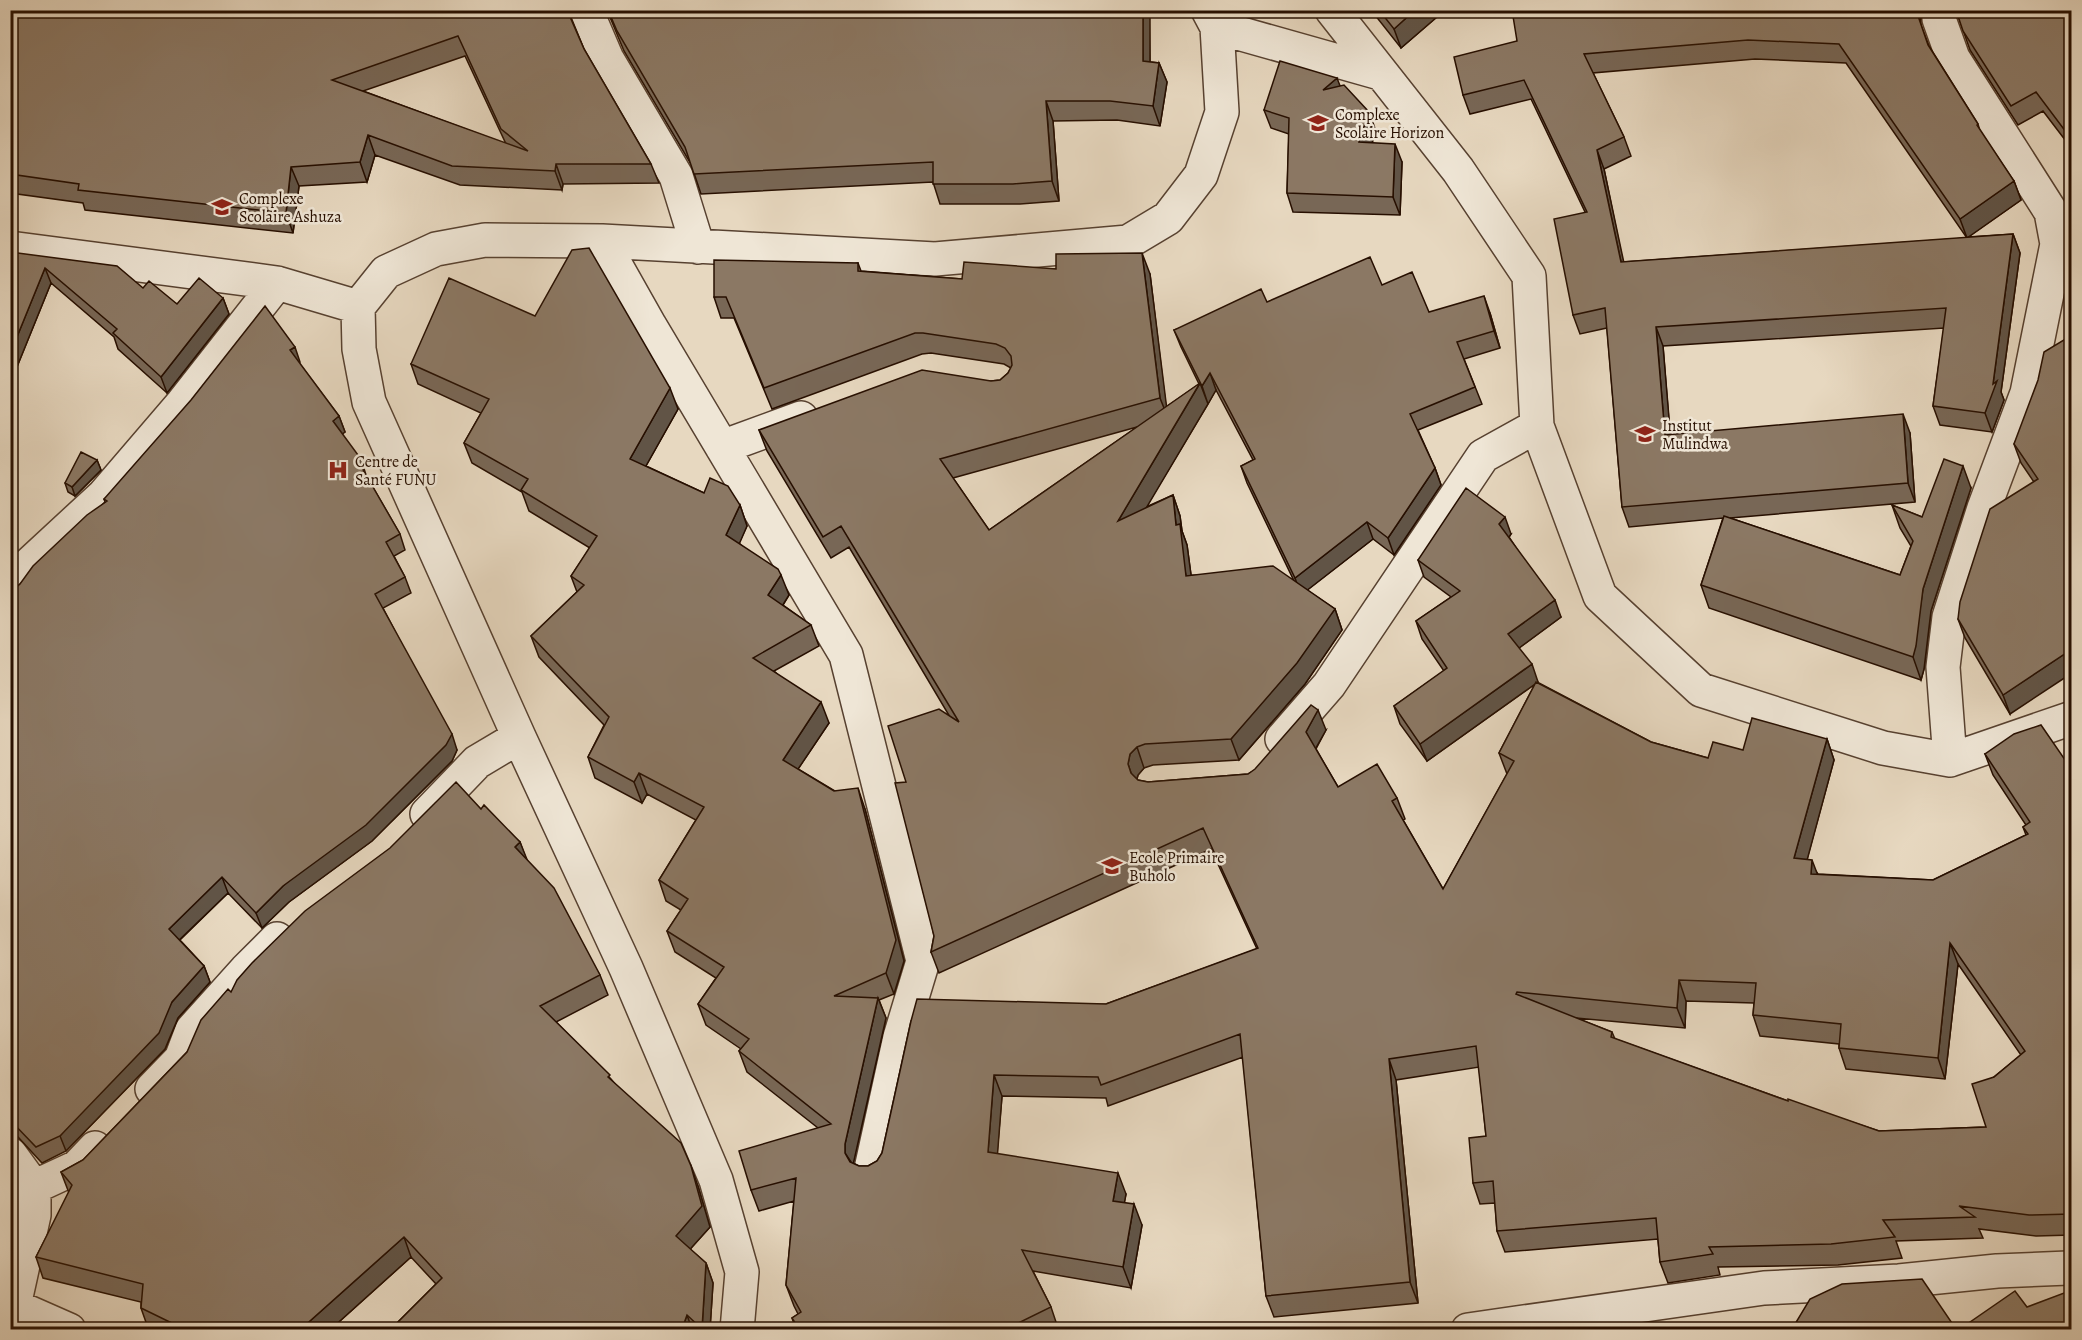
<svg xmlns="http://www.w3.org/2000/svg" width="2082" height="1340" viewBox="0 0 2082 1340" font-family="Alegreya,serif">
	<rect width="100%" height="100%" fill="#e7d8c0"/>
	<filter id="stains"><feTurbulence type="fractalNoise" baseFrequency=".00333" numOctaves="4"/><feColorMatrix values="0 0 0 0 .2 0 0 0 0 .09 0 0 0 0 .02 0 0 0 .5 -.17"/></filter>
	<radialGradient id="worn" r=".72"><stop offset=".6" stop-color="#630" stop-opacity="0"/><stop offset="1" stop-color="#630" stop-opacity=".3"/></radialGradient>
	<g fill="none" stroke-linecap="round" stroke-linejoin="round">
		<g stroke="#574130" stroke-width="36">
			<path id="minor" d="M586 10 607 59 676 176 698 247
				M1332 10 1458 170 1529 276 1537 426 1600 596 1701 690 1883 748 1950 760 2072 718
				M1939 10V19L1953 58 2051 212 2057 244
				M1217 27 1380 73
				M602 241 650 326 846 655 923 961 900 1037 871 1169
				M10 248 277 283 358 307
				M722 447 801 418
				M10 589 24 569 104 495 182 404 277 283
				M1282 739 1329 685 1483 456 1537 426
				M1950 760 1943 667 1949 617 1984 508 2027 393 2057 244 2072 243
				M427 814 477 762 519 737
				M152 1089 181 1059 192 1030 246 970 277 939
				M10 1154 34 1187V1215L10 1324
				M34 1187 77 1167 95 1148
				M10 1304 69 1330
				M737 1330 742 1272 716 1180 626 968 519 737 369 402 359 349 358 307 386 272 436 249 485 240 602 241 935 259 1128 242 1168 218 1201 175 1222 112 1217 27 1208 10
				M1468 1330 1764 1288 1899 1281 1997 1271 2068 1268 2072 1270"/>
		</g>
		<use href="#minor" stroke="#efe6d6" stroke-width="33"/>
	</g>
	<path fill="#786756" stroke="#270f00" stroke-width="1.5" fill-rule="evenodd" d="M10 10H568L584 49 651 164 659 183 563 184 562 190 460 185 375 155 367 182 299 186 293 233 85 210 83 203 10 193ZM465 56 506 144 363 91Z
		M607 10H1149L1150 62 1159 63 1167 82 1160 126 1117 120 1053 121 1059 201 1020 204H940L933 182 701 194 691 164 624 51Z
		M1371 10H1445L1401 48Z
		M1956 10H2072V149L2043 111 2018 125 1970 50Z
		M1921 25 1929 46 1978 124 1980 131 2014 181 2021 200 1968 237 2013 234 2020 253 2001 392 2004 400 1992 432 1940 425 1933 406 1944 328 1663 346 1670 434 1910 433 1915 502 1730 518 1900 575 1911 546 1900 528 1892 505 1922 517 1971 488 1931 611 1924 669 1921 680 1709 608 1701 585 1723 518 1629 527 1622 507 1607 328 1580 334 1573 315 1585 212 1531 99 1470 114 1463 95 1517 41ZM1755 59 1846 63 1967 238 1623 262 1604 169 1631 156 1624 137 1593 73Z
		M1340 86 1376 131 1372 143 1402 162 1400 215 1293 212 1287 193 1289 134 1271 128 1264 110Z
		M10 252 143 288 177 304 223 298 229 314 167 393 118 349 114 337 51 283 10 384Z
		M858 263 861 271 962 279 1056 269 1150 274 1166 407 1199 384 1181 347 1174 330 1267 302 1382 285 1429 312 1490 313 1500 348 1464 359 1482 404 1418 430 1435 468 1441 485 1394 555 1373 539 1307 590 1335 609 1342 630 1305 684 1239 760 1153 765 1144 768 1138 775 1137 779 1138 780 1148 782 1248 774 1326 730 1316 749 1338 787 1397 798 1405 819 1403 820 1443 889 1507 774 1499 753 1535 684 1427 761 1400 724 1394 706 1444 671 1422 639 1416 621 1451 597 1424 577 1418 560 1511 534 1509 537 1561 617 1519 648 1538 682H1537L1651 742 1708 758 1743 750 1827 739 1834 760 1807 859 1818 874 1933 880 2026 835 2023 827 2026 825 1993 775 1985 754 2072 770V1235L2036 1236 1979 1229 1983 1238 1896 1241 1902 1258 1838 1265 1718 1267 1720 1275 1668 1283 1660 1262 1658 1239 1505 1252 1497 1231 1495 1203 1480 1204 1473 1183 1486 1136 1479 1067 1396 1080 1418 1303 1274 1317 1266 1296 1243 1057 1108 1106 1106 1098 1002 1096 997 1154 1126 1194 1124 1203 1142 1225 1131 1288 1033 1271 1051 1307 1058 1328 1055 1329H796L792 1318 798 1314 794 1306 786 1285 794 1201 759 1211 751 1190 818 1128 747 1072 739 1051 741 1049 706 1025 698 1004 716 978 675 952 667 931 681 910 666 901 659 880 696 820 647 794 642 803 595 778 588 757 604 725 539 657 531 636 577 592 571 576 590 548 529 511 522 492 472 463 464 443 481 413 418 384 411 364 678 409 646 466 704 493 740 505 747 526 739 543 789 595 783 605 811 625 819 646 774 671 829 723 798 769 865 809 904 961 894 994 879 1000 886 1018 853 1163 859 1166H868L877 1161 882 1153 911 1021 1106 1004 1257 949 1211 849 939 973 931 952 934 936 906 782 950 717 849 547 831 558 767 451 759 430 991 381 1000 380 1008 373 1011 368 1004 364 931 353 922 354 772 409 734 318H721L714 297ZM1216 390 1253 460 1241 466 1247 483 1294 581 1191 575 1187 545 1182 531 1180 516 1173 495 1146 507 1208 404 1205 398 1208 404ZM1137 427 989 530 953 478 1090 440ZM1958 964 2021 1055 1994 1077 1986 1127 1879 1131 1788 1101 1615 1039 1612 1032 1576 1018 1685 1028 1686 1001 1754 1003 1753 1015 1760 1036 1839 1044V1048L1846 1069 1945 1079Z
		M2072 335 2010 714 1965 638 1958 619 2034 482 2021 463 2014 444Z
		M300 362 299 363 339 416 345 432 342 434 400 534 405 550 394 556 405 577 411 593 383 608 457 750 452 761 372 841 289 902 262 928 228 893 180 940 204 966 210 982 178 1018 165 1049 66 1151 42 1163 18 1137 10 1136V590H13L20 584 105 502 104 499Z
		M97 460 101 470 75 496 68 492 65 483Z
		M481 809 520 842 526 859 600 975 608 995 556 1022 611 1079 698 1186 710 1227 690 1249 706 1263 713 1283 710 1329H391L436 1284 411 1257 331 1329H151L148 1328 141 1308V1302L43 1278 36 1257 69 1193 61 1172 83 1160 187 1052 231 992Z"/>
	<path fill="#615446" stroke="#270f00" stroke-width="1.5" d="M1143 10H1149L1150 12V80L1143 61Z
		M1415 10H1445L1401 48 1394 29Z
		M1916 10H1920L1921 25Z
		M1159 63 1167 82 1160 126 1153 106Z
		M1337 78 1344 96 1323 90Z
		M1046 101 1053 121 1059 201 1052 181Z
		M1369 112 1376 131 1366 161 1359 142Z
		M368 135 375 155 367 182 360 162Z
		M1395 144 1402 162 1400 215 1393 197Z
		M1597 150 1604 169 1628 282 1621 262Z
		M556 164 563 184 562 190 555 171Z
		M291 167 299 186 293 233 286 213Z
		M2014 181 2021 200 1967 238 1960 219Z
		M2013 234 2020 253 2001 392 2004 400 1992 432 1985 413 1993 384Z
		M1142 253 1150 274 1168 418 1160 398Z
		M45 268 51 283 10 384V354Z
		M1484 296 1490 313 1500 348 1494 331Z
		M223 298 229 314 167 393 161 377Z
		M1656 327 1663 346 1672 454 1665 435Z
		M295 347 300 362 296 366 290 350Z
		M1210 373 1216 390 1208 404 1202 386Z
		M1200 383 1208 404 1126 542 1118 521Z
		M670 388 678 409 638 480 630 459Z
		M1903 414 1910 433 1915 502 1908 483Z
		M339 416 345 432 338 437 333 421Z
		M361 459 366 475 358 461Z
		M97 460 101 470 75 496 72 487Z
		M1963 466 1971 488 1931 611 1924 669 1921 680 1913 657 1923 589Z
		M1435 468 1441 485 1394 555 1388 538Z
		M1173 495 1180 516 1182 531 1187 545 1194 597 1186 576 1176 525Z
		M740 505 747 526 734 556 726 535Z
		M1505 517 1511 534 1506 542 1499 524Z
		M1367 522 1373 539 1301 595 1295 578Z
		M781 575 789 595 776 616 768 595Z
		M1555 600 1561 617 1515 651 1508 634Z
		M1335 609 1342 630 1305 684 1239 760 1231 739Z
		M2072 649V673L2010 714 2003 695Z
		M1532 664 1538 682 1427 761 1420 744Z
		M821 702 829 723 790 781 783 760Z
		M1318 710 1326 730 1313 753 1306 732Z
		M452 734 457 750 452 761 372 841 289 902 262 928 256 913 283 886Z
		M1827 739 1834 760 1802 879 1794 858Z
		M1137 747 1144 768 1138 775 1135 785 1138 794 1128 764 1130 754Z
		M639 773 647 794 642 803 634 782Z
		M858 788 865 809 904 961 894 994 886 973Z
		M520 842 528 862 515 847Z
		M1812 860 1820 881 1811 874Z
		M222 877 228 893 175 944 169 929Z
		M1950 943 1958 964 1945 1079 1938 1058Z
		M204 966 210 982 178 1018 165 1049 66 1151 60 1136 172 1002Z
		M1679 980 1686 1001 1685 1028 1677 1008Z
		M878 998 886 1018 853 1165 845 1153V1144Z
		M1389 1059 1396 1080 1418 1303 1410 1282Z
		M994 1075 1002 1096 996 1173 988 1152Z
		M691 1166 698 1186 710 1227 684 1256 676 1236Z
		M1118 1173 1126 1194 1121 1222 1113 1201Z
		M1134 1204 1142 1225 1131 1288 1123 1267Z
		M404 1237 411 1257 331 1329H301Z
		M706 1263 713 1283 710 1329H702Z
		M687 1315 692 1329H682Z"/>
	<path fill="#8b7864" stroke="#270f00" stroke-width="1.5" fill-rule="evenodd" d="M10 10H567L584 49 651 164H556L555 171 452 166 368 135 360 162 291 167 286 213 78 190 79 184 10 174ZM458 36 501 129 528 151 332 80Z
		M608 10H1143V61L1159 63 1153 106 1110 101H1046L1052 181 1013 184H933V162L694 174 685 147 617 31Z
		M1379 10H1415L1394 29Z
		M1512 10H1916L1928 45 1978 124 1977 125 2014 181 1960 219 1839 44 1748 40 1584 54 1624 137 1597 150 1621 262 2013 234 1993 384 1997 381 1985 413 1933 406 1946 308 1656 327 1665 435 1903 414 1908 483 1622 507 1605 308 1573 315 1554 219 1587 212 1524 80 1463 95 1454 57 1517 41Z
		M1956 10H2072V140L2036 92 2011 106 1963 31Z
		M1280 61 1337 78 1323 90 1344 85 1369 112 1359 142 1395 144 1393 197 1287 193 1289 118 1264 110Z
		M589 248 670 388 630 459 704 493 710 478 728 486 740 505 726 535 778 569 781 575 768 595 811 625 753 658 821 702 783 760 834 791 858 788 896 940 886 973 834 996 878 998 845 1144V1153L850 1162 859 1166H868L877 1161 882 1153 911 1021 917 999 1106 1004 1258 948 1203 828 931 952 934 936 895 783 906 782 888 726 939 709 959 722 841 526 823 537 759 430 922 370 991 381 1000 380 1008 373 1012 365 1011 356 1005 348 996 344 923 333H915L764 388 726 297H714V260L858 263V271L962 279 964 262 1056 269V254L1142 253 1160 398 940 459 989 530 1200 383 1118 521 1173 495 1176 525 1180 524 1186 576 1273 566 1335 609 1297 663 1231 739 1145 744 1137 747 1130 754 1128 764 1131 773 1138 780 1148 782 1248 774 1255 769 1311 705 1318 710 1306 732 1338 787 1377 764 1397 798 1392 801 1443 889 1514 761 1499 753 1536 682 1651 742 1708 758 1713 742 1743 750 1752 718 1827 739 1794 858 1812 860 1811 874 1933 880 2028 834 2023 827 2030 822 1985 754 2014 734 2041 725 2072 770V1214L2029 1215 1959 1206 1975 1217 1883 1220 1895 1237 1831 1244 1709 1247 1713 1254 1660 1262 1656 1218 1497 1231 1493 1181 1473 1183 1469 1138 1486 1136 1476 1046 1389 1059 1410 1282 1266 1296 1240 1034 1101 1085 1098 1077 994 1075 988 1152 1118 1173 1113 1201 1134 1204 1123 1267 1022 1250 1051 1307 1006 1329H799L792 1318 801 1312 786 1285 796 1178 751 1190 739 1151 831 1124 739 1051 749 1039 698 1004 724 967 667 931 688 899 659 880 704 807 639 773 634 782 588 757 609 717 531 636 584 585 571 576 597 536 521 490 528 479 464 443 489 399 411 364 449 278 535 316 572 250ZM1950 943 2025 1051 1994 1077 1972 1084 1986 1127 1879 1131 1788 1099V1101L1611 1037 1612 1032 1516 994 1517 992 1677 1008 1679 980 1756 983 1753 1015 1841 1024 1839 1048 1938 1058Z
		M10 252 117 266 143 288 149 281 177 304 199 278 223 298 161 377 113 333 117 329 45 268 10 354Z
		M1370 257 1382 285 1412 272 1429 312 1484 296 1494 331 1457 342 1475 387 1410 414 1435 468 1388 538 1367 522 1295 578 1241 466 1255 459 1210 373 1202 386 1174 330 1261 289 1267 302Z
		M265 306 295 347 290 350 339 416 333 421 361 459 358 461 400 534 386 542 405 577 375 594 452 734 446 745 366 825 283 886 256 913 222 877 169 929 204 966 172 1002 159 1033 60 1136 36 1147 12 1122 10 1121V590H13L20 584 33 566 87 515 107 501 104 499 191 400Z
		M2072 335V649L2003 695 1958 619 1960 602 1990 509 2038 479 2014 444 2038 380 2044 352Z
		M81 452 97 460 72 487 65 483Z
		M1944 459 1963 466 1923 589 1916 646 1913 657 1701 585 1724 516 1900 575 1913 541 1892 505 1922 517Z
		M1466 488 1505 517 1499 524 1555 600 1508 634 1532 664 1420 744 1394 706 1447 668 1416 621 1460 591 1418 560Z
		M456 782 481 809 484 805 520 842 515 847 554 888 600 975 540 1006 610 1075 608 1077 681 1143 691 1166 702 1206 676 1236 706 1263 702 1329 687 1315 682 1329H391L442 1278 404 1237 301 1329H184L141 1308 143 1284 36 1257 72 1185 61 1172 83 1160 187 1052 201 1020 228 989 231 992 237 980 252 963 305 911 390 848Z
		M1922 1279 1956 1329H1792L1810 1299 1842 1284Z
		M2072 1290V1329H1960L2015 1291 2027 1307Z"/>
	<defs>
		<g id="school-bare" transform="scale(1.62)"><path d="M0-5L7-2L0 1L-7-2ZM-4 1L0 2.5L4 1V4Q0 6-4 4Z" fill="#8f2418" stroke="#efe6d6" stroke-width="2.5" paint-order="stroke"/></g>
		<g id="hospital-bare" transform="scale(1.62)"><path d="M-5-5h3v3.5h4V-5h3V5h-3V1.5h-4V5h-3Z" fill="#8f2418" stroke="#efe6d6" stroke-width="2.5" paint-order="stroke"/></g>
	</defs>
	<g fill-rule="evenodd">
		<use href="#school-bare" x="1318" y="123"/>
		<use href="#school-bare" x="222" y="207"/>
		<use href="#school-bare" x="1645" y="434"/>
		<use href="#hospital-bare" x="338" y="470"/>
		<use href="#school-bare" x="1112" y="866"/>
	</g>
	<g text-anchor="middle" stroke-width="5" stroke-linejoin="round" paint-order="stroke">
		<g font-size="16" fill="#270f00" stroke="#efe6d6" text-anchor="start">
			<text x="1335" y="120">Complexe<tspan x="1335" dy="18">Scolaire Horizon</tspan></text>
			<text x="239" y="204">Complexe<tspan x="239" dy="18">Scolaire Ashuza</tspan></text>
			<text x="1662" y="431">Institut<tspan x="1662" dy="18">Mulindwa</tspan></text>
			<text x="355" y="467">Centre de<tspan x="355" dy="18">Santé FUNU</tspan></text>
			<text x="1129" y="863">Ecole Primaire<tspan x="1129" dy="18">Buholo</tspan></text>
		</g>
	</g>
	<rect width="2082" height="1340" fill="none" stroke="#e7d8c0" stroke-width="36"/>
	<rect x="12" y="12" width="2058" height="1316" fill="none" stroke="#270f00" stroke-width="3"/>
	<rect x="18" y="18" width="2046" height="1304" fill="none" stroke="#270f00" stroke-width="1.5"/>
	<rect width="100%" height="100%" filter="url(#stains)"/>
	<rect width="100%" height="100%" fill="url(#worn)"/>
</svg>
